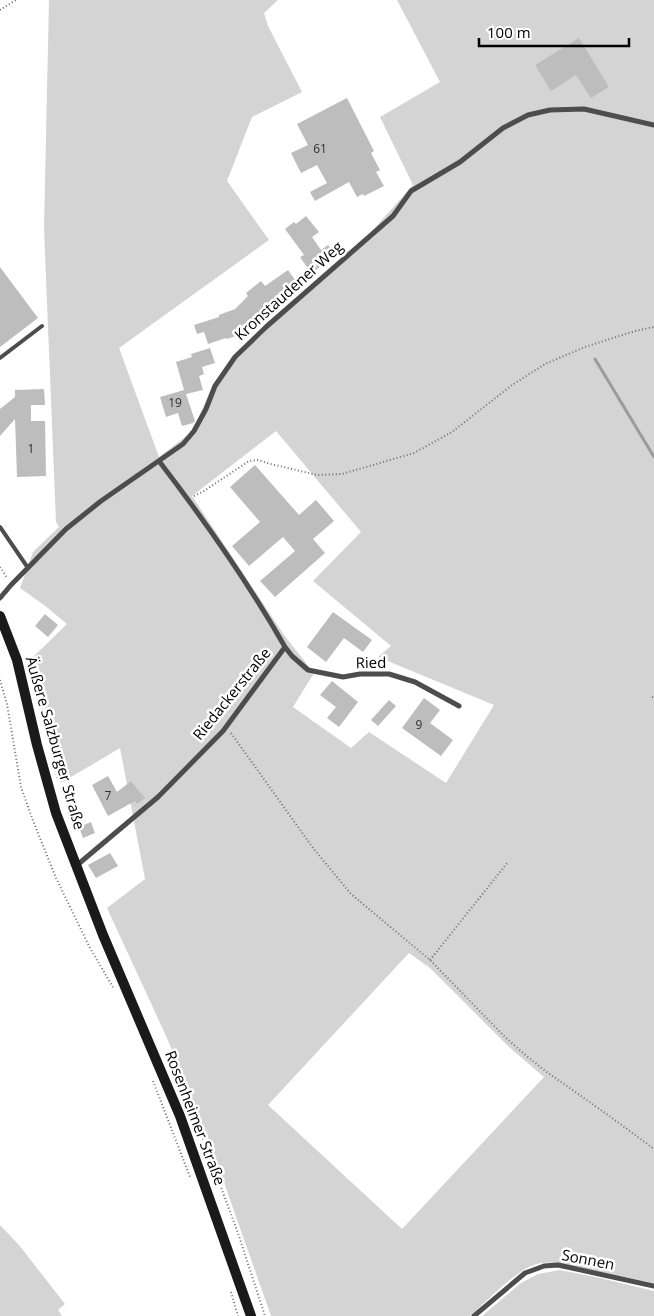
<svg xmlns="http://www.w3.org/2000/svg" width="654" height="1316" viewBox="0 0 654 1316" font-family="'Open Sans',sans-serif">
	<rect width="100%" height="100%" fill="#fff"/>
	<path fill="#d4d4d4" fill-rule="evenodd" d="M49 0H278L264 13 268 26 302 92 252 117 227 181 269 240 119 348 159 457 193 431 213 384 265 326 319 277 371 232 413 185 380 117 440 82 397 0H654V1283L558 1263C550 1263 541 1262 534 1265 515 1271 486 1302 470 1316H271L215 1157 167 1038 107 908 145 879 120 748 61 783 38 675 30 660 67 624 44 605 20 588 33 552 59 527 56 522 44 228ZM276 431 361 532 313 581 391 646 378 657 494 705 446 783 369 732 351 748 293 707 314 673 284 635 192 496ZM409 953 430 968 509 1047 544 1077 402 1229 268 1105Z
		M0 1225 19 1245 65 1304 58 1310 62 1316H0Z
		M560 1270 600 1278 654 1291V1316H482L521 1283 538 1274Z"/>
	<g fill="none" stroke-linecap="round" stroke-linejoin="round">
		<path stroke="#9b9b9b" stroke-width="3" d="M595 359 654 457"/>
	</g>
	<path fill="#bdbdbd" d="M579 38 609 87 591 98 576 75 551 91 535 65Z
		M347 98 374 151 371 153 380 170 376 172 384 186 364 196 363 194 357 197 349 182 315 201 310 192 327 183 317 165 301 173 291 153 308 145 297 124Z
		M306 216 319 232 312 237 321 250 328 245 336 256 311 273 300 257 304 255 285 229 294 222 296 224Z
		M0 267 38 318 0 347Z
		M288 270 298 284 267 307 269 311 246 326 248 332 227 339 226 338 208 344 204 332 197 334 194 325 219 317V315L235 309 248 296 246 293 261 281 265 286Z
		M210 348 215 363 202 367 204 374 199 376 203 390 186 394 195 421 193 423 182 426 178 413 166 417 160 397 184 390 176 362 192 357 191 354Z
		M44 389 45 405H31V421H45L46 476 17 477 15 419 0 436V409L15 397V390Z
		M255 465 299 515 316 500 334 521 313 539 325 553 275 597 260 581 295 551 283 537 249 566 232 546 260 522 230 487Z
		M333 612 372 640 363 652 344 638 326 662 307 647Z
		M45 614 58 625 48 637 35 626Z
		M332 681 358 702 339 727 327 718 336 707 320 695Z
		M424 698 440 710 430 723 453 740 441 756 402 728Z
		M389 700 396 706 378 726 371 720Z
		M108 776 117 792 131 781 145 798 137 804 135 801 108 816 92 785Z
		M91 822 95 833 83 838 79 827Z
		M110 853 118 866 96 878 88 865Z"/>
	<g fill="none" stroke-linecap="round" stroke-linejoin="round">
		<path stroke="#6f6f6f" stroke-width="2" stroke-dasharray="1 2.5" stroke-linecap="butt" d="M0 10 16 0
			M194 496 204 491 249 461 257 460 271 464 317 475 342 474 414 453 452 432 512 385 545 364 585 347 635 331 654 327
			M0 567 7 578
			M30 669 35 677 58 780
			M0 680 7 704 21 787 32 818 56 878 90 948 114 989
			M652 697 654 698
			M231 733 313 848 351 894 430 960 505 1037 523 1053 544 1070 608 1115 654 1149
			M430 960 508 862
			M169 1062 203 1139 238 1233 265 1316
			M153 1081 190 1177
			M231 1292 238 1316"/>
		<path stroke="#4d4d4d" stroke-width="4" d="M0 358 42 326
			M0 527 28 568"/>
		<path stroke="#4d4d4d" stroke-width="5" d="M0 598 11 585 66 529 101 501 183 444 194 431 206 409 215 386 235 357 266 327 393 216 411 191 460 162 503 128 528 115 550 110 584 109 654 125
			M285 647 292 656 308 670 343 677 360 674H389L415 682 459 706
			M76 866 158 797 223 731 285 647C248 582 205 521 159 461
			M474 1316 525 1273 544 1266 558 1265 654 1286"/>
		<path stroke="#1a1a1a" stroke-width="10" d="M0 616 17 660 37 745 56 813 103 935 180 1116 251 1316"/>
	</g>
	<g text-anchor="middle" stroke-width="5" stroke-linejoin="round" paint-order="stroke">
		<g font-size="12" fill="#2f2f2f">
			<text x="320" y="153">61</text>
			<text x="175" y="407">19</text>
			<text x="31" y="453">1</text>
			<text x="419" y="729">9</text>
			<text x="108" y="800">7</text>
		</g>
		<g font-size="15" fill="#000" stroke="#fff">
			<text transform="translate(289 291) rotate(-42)" y="5">Kronstaudener Weg</text>
			<text transform="translate(371 663) rotate(-1)" y="5">Ried</text>
			<text transform="translate(232 694) rotate(-51)" y="5">Riedackerstraße</text>
			<text transform="translate(55 743) rotate(74)" y="5">Äußere Salzburger Straße</text>
			<text transform="translate(195 1118) rotate(69)" y="5">Rosenheimer Straße</text>
			<text transform="translate(588 1260) rotate(11)" y="5">Sonnen</text>
		</g>
	</g>
	<path d="M479 38v8h150v-8" fill="none" stroke="#000000" stroke-width="2.5"/>
	<text x="487" y="38" font-size="15" fill="#000000" stroke="#ffffff" stroke-width="4" paint-order="stroke">100 m</text>
</svg>
